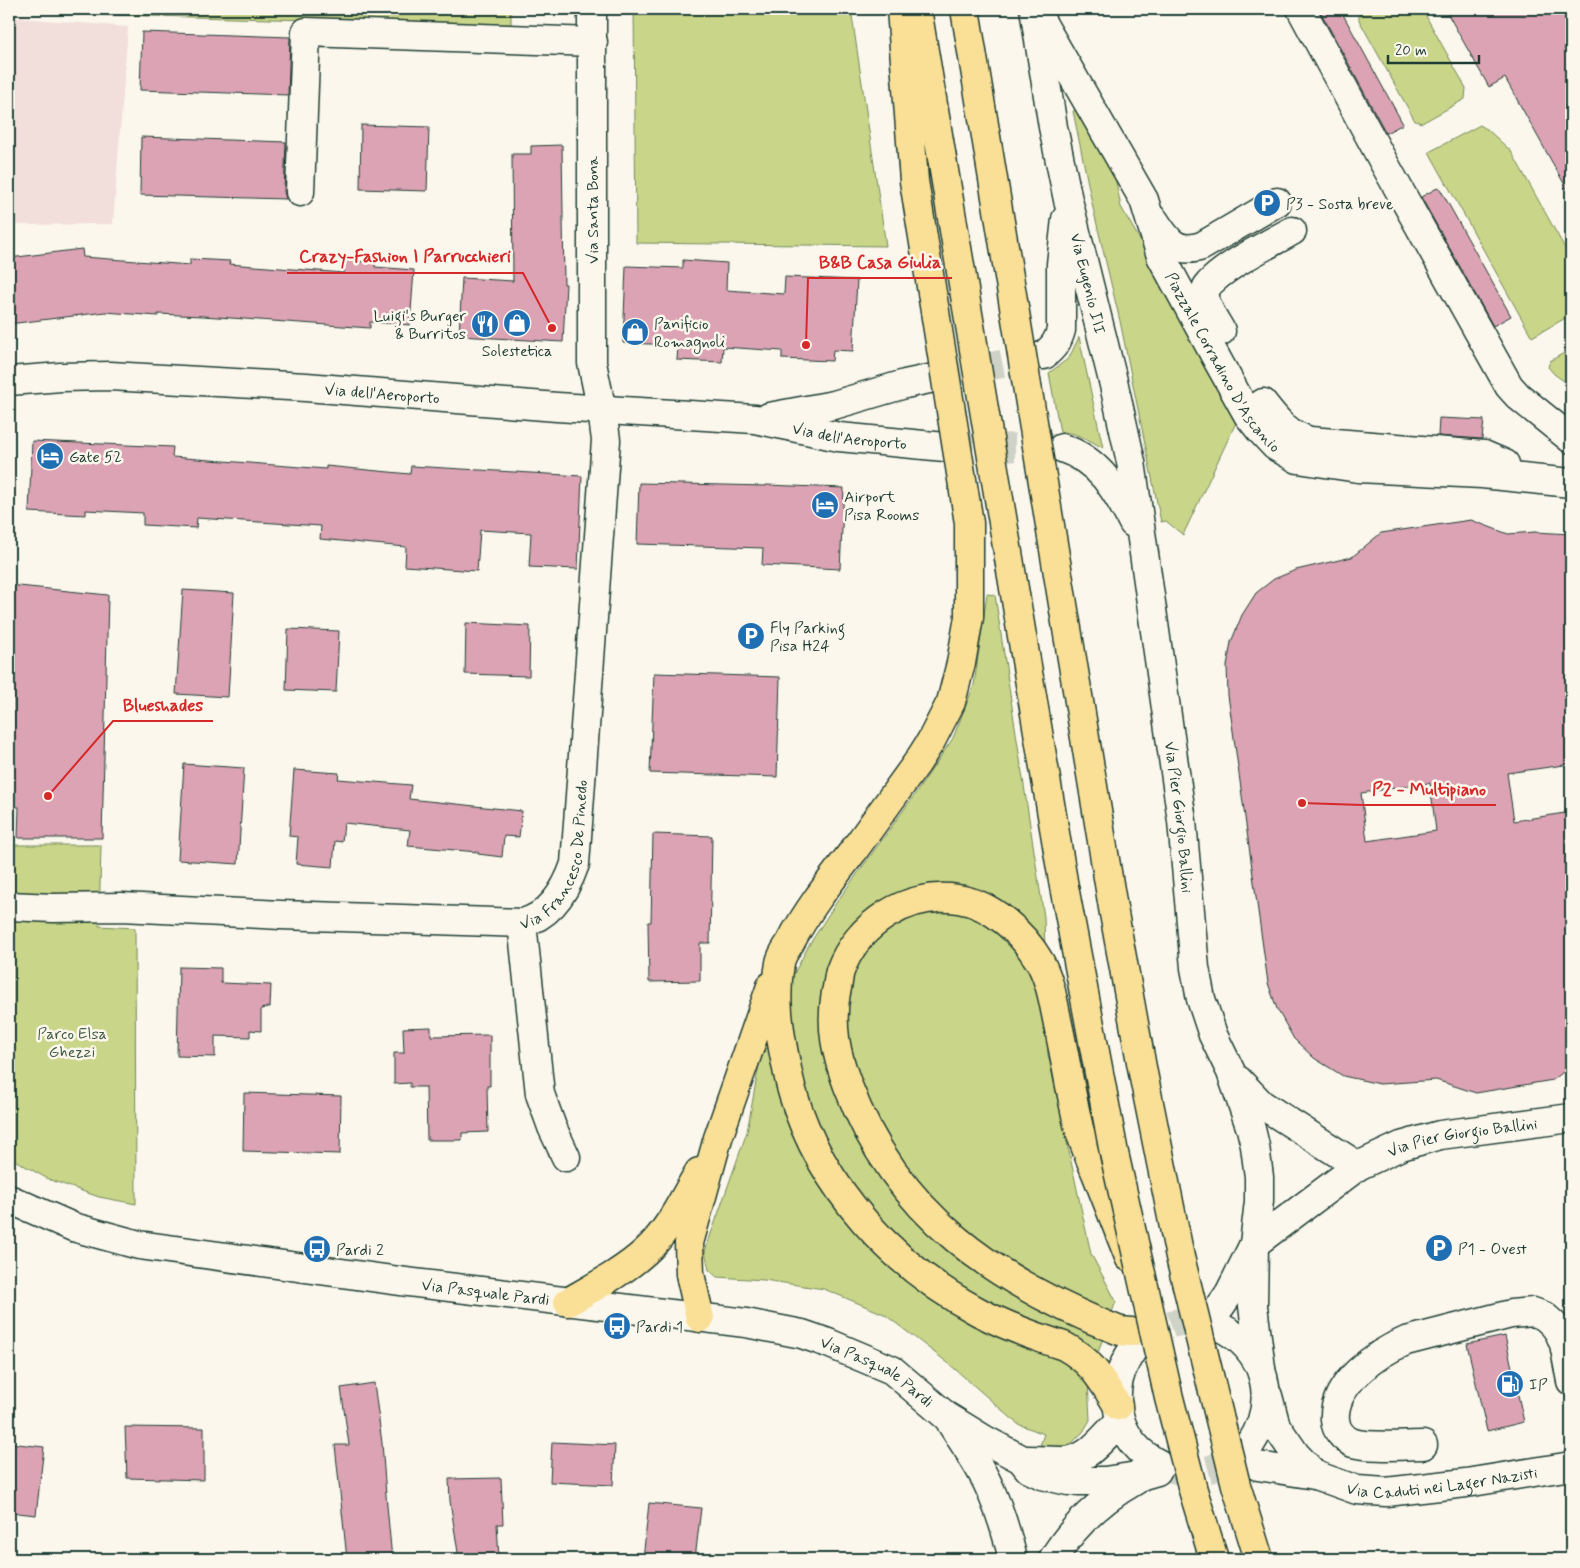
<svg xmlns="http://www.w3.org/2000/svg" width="1580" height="1568" viewBox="0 0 1580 1568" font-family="Mynerve,sans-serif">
	<rect width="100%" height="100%" fill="#fbf7ec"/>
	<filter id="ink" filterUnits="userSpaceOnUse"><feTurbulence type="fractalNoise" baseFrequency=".02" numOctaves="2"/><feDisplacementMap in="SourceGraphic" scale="10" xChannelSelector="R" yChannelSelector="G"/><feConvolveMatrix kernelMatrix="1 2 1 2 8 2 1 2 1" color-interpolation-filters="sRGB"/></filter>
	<g filter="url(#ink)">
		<path fill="#f2dedb" d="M9 17 128 27 113 224 9 225Z"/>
		<path fill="#c9d588" stroke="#74895e" d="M71 9H511V25L71 14Z
			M634 9H851L886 246 636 243Z
			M1366 9H1422L1466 88 1465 99 1422 123 1415 121 1359 20V13Z
			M1079 109 1113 167 1121 207 1240 414 1183 535 1166 521 1161 522 1120 321 1093 208 1073 111Z
			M1480 125 1488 130 1511 151 1571 259V315L1532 337 1429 152Z
			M1079 337 1103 448C1089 440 1076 432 1060 432L1049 373 1069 358Z
			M1571 349V386L1554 374 1548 367 1550 361Z
			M987 594 995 595 1044 917 1048 1055 1091 1254 1116 1301 1088 1381 1090 1420 1083 1432 1072 1443 1058 1449 1040 1446 1044 1434 1018 1424 948 1363 884 1314 824 1289 764 1280 717 1277 709 1270 705 1251 747 1132 760 1059 768 1029 776 1008 809 945 836 903 916 793 953 738 974 685Z
			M9 845H101L99 926 135 928 136 1204 99 1197 48 1179 9 1157Z"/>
		<path fill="#dca3b4" stroke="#1f3d34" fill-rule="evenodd" d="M1319 9H1340L1403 124 1386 133Z
			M1445 9H1571V196L1505 78 1489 87Z
			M142 32 290 37 288 95 140 90Z
			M361 125 429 127 427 191 360 189Z
			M141 137 286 142 284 191 286 199 140 195Z
			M562 145 564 284H566L563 342 459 336 462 278 513 281 512 154H531V146Z
			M1439 187 1511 316 1493 326 1421 197Z
			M82 249 83 257 190 265V259L230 261 229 264 344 273 345 260 375 263V267L414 270 410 325 370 322V328L203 316 158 314V316L105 312 9 324V258Z
			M683 260 727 263 726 290 784 294 785 277 857 280 853 351 833 350 832 361 782 359V351L723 347 722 362 677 360 678 345 623 343 626 266 683 268Z
			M1439 418 1484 420 1482 439 1438 436Z
			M32 441 173 447 172 457 326 469V466L410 474 411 466 582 476 578 569 529 567 531 533 480 530 477 571 405 566 406 547 320 539 321 526 197 518 196 528 143 525V513L86 510V515L29 512Z
			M639 483 766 486V485L844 488 840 569 762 565 763 548 637 544Z
			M1471 520 1508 534 1535 532 1571 534V764L1507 773 1514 821 1571 812V1066L1553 1080 1476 1093 1436 1080 1380 1084 1343 1076 1314 1058 1294 1039 1277 1009 1268 983 1228 695 1227 666 1231 642 1242 615 1256 593 1274 579 1296 570 1352 557 1381 533ZM1430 783 1436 831 1367 841 1361 793Z
			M9 585 108 595 102 838H18L19 807H9Z
			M183 590 234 593 228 697 176 694Z
			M466 623 530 626 529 676 465 674Z
			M288 629 339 631 336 692 286 690Z
			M654 673 780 677 777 777 650 773Z
			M184 764 244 768 238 864 178 860Z
			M294 770 339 773 338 779 411 785 409 799 522 811 519 837 504 836 502 857 478 854V852L408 846 410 830 344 823 342 842 335 841 333 867 296 864 298 837 289 836Z
			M653 834 712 836 710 943H700V981L649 982 648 922H651Z
			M179 967 221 968V983L271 985 270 1007 261 1009V1031L250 1030V1037L215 1036V1057L177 1056Z
			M431 1027V1036L490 1035V1086H487L488 1132 462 1133V1140H427L426 1087H410V1083L394 1084V1053H404L403 1028Z
			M244 1093 341 1096 340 1154 243 1151Z
			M1505 1336 1524 1422 1487 1431 1467 1344Z
			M374 1383 382 1443 386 1495 392 1559H347L335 1445H349L341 1388Z
			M125 1427 204 1428V1480L127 1478Z
			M552 1442 615 1445 613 1485 550 1482Z
			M9 1443 44 1447 36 1515 9 1512Z
			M501 1478 503 1524H497L499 1559H459L450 1501 449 1479Z
			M649 1503 701 1508 695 1559H643Z"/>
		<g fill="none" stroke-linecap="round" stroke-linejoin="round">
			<path stroke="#cfd2c7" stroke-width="28" stroke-dasharray="28 14" stroke-linecap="butt" d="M934 378 1044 355
				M945 447 1061 448
				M1135 1346C1165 1322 1180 1316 1218 1326
				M1167 1467C1196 1479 1227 1467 1248 1446"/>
			<g stroke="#1f3d34" stroke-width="31">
				<g id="minor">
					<path id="s1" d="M1034 9 1053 127 1068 200 1114 385 1131 462 1182 821 1195 968 1201 999 1213 1035 1231 1072 1251 1129 1255 1146 1259 1177V1201L1254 1244 1253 1306 1261 1368"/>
					<path d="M1301 9 1383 161 1509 386 1518 396 1571 439"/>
					<path id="s2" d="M1041 21 1144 200 1161 256 1219 363 1248 415 1260 430 1275 446 1298 459 1358 468 1482 474 1571 483"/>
					<path d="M300 192 306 32 593 42"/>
					<path d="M1154 220C1167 239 1175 255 1202 246L1277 202"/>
					<path d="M1221 331C1216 321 1205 308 1205 296 1204 290 1208 284 1213 280 1232 262 1269 244 1292 231"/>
					<path d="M1044 355C1054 347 1058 341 1061 330V264L1066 219"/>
					<path id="s3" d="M9 381 61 377 110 376 306 387 557 407 755 419 839 437 945 447"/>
					<path d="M1263 403C1277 421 1288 435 1310 441L1484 455 1505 464"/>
					<path d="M769 417 834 405 905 384 934 378"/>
					<path d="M1062 448C1099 460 1116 490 1133 523"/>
					<path id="s4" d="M9 906 53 908 122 907 281 915 522 923C551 916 566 890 575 864L606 440 602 411 592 363V9"/>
					<path d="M522 923 540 1094 552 1127 566 1157"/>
					<path d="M1238 1080 1261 1104 1358 1166"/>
					<path id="s5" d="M9 1199 73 1227 139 1245 407 1282 746 1323 802 1334 828 1343 892 1370 946 1416 985 1440 1021 1459 1029 1469 1042 1475 1068 1481H1105L1143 1475 1157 1471"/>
					<path id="s6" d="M1208 1324 1229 1294 1254 1244 1358 1166 1401 1146 1440 1135 1571 1118"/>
					<path d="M1218 1326C1267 1349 1279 1401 1250 1445"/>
					<path d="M1134 1348C1104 1389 1114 1442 1161 1465"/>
					<path d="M1268 1396 1276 1426 1296 1455 1315 1475"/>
					<path d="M951 1423C966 1447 983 1470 993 1496 1002 1517 1008 1538 1013 1559"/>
					<path d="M1423 1445C1404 1445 1371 1448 1353 1443 1343 1439 1336 1430 1335 1420 1332 1384 1377 1353 1406 1341L1511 1314 1533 1312 1544 1316 1553 1324 1559 1332 1564 1344 1571 1381"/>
					<path d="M1029 1460C1041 1460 1053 1461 1064 1461 1089 1460 1104 1436 1120 1421"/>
					<path id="s7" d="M1258 1466 1315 1475 1357 1490 1386 1492 1466 1483 1571 1466"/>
					<path d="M1053 1559C1073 1526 1102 1499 1136 1480"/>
				</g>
			</g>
			<g stroke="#1f3d34" stroke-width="31">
				<path id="highway" d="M854 850C831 880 808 909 790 943 786 949 781 956 780 963 774 997 779 1031 786 1064 788 1074 790 1084 793 1094 821 1188 894 1267 979 1312 1006 1326 1036 1337 1064 1346 1093 1362 1101 1379 1118 1406
					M1129 1257C1118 1229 1107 1201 1096 1173 1090 1158 1083 1143 1079 1128 1071 1095 1066 1062 1059 1029 1054 1006 1051 982 1040 962 1023 933 992 904 958 899 908 891 857 924 840 971 838 978 838 986 836 992 830 1027 836 1054 848 1086 897 1216 996 1282 1120 1331L1131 1332
					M568 1302C594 1287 623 1272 645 1252 669 1231 683 1199 699 1172
					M700 1318 690 1274 689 1243 718 1138 771 986"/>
			</g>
			<use href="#minor" stroke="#fbf7ec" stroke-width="28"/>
			<use href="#highway" stroke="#fadf96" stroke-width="28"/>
			<g stroke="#1f3d34" stroke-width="31" stroke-linecap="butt">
				<path id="highway-bridge" d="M917 9 1063 881 1114 1153 1169 1398 1193 1490 1214 1559
					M965 9 1113 908 1143 1073 1180 1257 1236 1485 1259 1559
					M854 850 917 763 931 741 951 702 961 663 969 617V523L914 181 901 9"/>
			</g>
			<use href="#highway-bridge" stroke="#fadf96" stroke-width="28"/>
		</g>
	</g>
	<defs>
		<g id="parking-disc" transform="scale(1.4375)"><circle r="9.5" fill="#1f6fb2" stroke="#fbf7ec"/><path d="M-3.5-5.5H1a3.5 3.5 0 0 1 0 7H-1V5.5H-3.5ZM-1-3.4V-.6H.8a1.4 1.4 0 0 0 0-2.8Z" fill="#fff"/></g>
		<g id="shop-disc" transform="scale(1.4375)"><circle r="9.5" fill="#1f6fb2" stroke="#fbf7ec"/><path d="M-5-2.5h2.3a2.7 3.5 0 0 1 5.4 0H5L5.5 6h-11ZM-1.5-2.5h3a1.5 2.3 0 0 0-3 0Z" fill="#fff"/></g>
		<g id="restaurant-disc" transform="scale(1.4375)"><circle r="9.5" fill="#1f6fb2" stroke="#fbf7ec"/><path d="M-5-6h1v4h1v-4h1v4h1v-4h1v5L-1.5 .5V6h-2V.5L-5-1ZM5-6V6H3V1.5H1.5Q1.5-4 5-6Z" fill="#fff"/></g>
		<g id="hotel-disc" transform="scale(1.4375)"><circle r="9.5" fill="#1f6fb2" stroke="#fbf7ec"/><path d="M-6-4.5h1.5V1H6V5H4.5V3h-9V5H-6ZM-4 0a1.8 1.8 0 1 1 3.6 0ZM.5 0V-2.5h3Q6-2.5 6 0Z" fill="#fff"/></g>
		<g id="bus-disc" transform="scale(1.4375)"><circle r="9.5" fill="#1f6fb2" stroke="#fbf7ec"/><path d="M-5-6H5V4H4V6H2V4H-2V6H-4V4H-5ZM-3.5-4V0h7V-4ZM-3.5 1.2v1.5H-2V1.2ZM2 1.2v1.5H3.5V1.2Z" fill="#fff"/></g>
		<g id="fuel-disc" transform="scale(1.4375)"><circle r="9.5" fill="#1f6fb2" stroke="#fbf7ec"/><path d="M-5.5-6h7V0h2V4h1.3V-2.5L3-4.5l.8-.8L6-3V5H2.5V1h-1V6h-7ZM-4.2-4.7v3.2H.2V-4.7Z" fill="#fff"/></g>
	</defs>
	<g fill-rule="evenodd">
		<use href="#parking-disc" x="1267" y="203"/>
		<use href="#shop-disc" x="517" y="323"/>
		<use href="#restaurant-disc" x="485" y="324"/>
		<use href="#shop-disc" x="635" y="332"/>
		<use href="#hotel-disc" x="50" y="456"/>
		<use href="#hotel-disc" x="825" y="505"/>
		<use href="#parking-disc" x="751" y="636"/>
		<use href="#parking-disc" x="1439" y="1248"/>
		<use href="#bus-disc" x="317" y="1249"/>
		<use href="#bus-disc" x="617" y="1326"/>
		<use href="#fuel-disc" x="1510" y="1384"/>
	</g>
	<g text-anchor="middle" stroke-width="5" stroke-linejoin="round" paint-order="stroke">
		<g font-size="16" fill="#1f3d34" stroke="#fbf7ec" text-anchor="start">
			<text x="1286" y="209">P3 - Sosta breve</text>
			<text x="466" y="321" text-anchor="end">Luigi's Burger<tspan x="466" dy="18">&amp; Burritos</tspan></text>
			<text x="654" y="329">Panificio<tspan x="654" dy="18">Romagnoli</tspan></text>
			<text x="517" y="356" text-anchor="middle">Solestetica</text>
			<text x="69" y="462">Gate 52</text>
			<text x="844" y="502">Airport<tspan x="844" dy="18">Pisa Rooms</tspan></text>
			<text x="770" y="633">Fly Parking<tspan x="770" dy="18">Pisa H24</tspan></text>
			<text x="1458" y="1254">P1 - Ovest</text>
			<text x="336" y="1255">Pardi 2</text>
			<text x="636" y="1332">Pardi 1</text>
			<text x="1529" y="1390">IP</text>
		</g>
		<g font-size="16" fill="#1f3d34" stroke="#fbf7ec">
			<text transform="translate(592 210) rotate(-90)" y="6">Via Santa Bona</text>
			<text dy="6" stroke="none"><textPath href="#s1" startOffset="280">Via Eugenio III</textPath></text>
			<text dy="6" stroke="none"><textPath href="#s2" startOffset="388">Piazzale Corradino D'Ascanio</textPath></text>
			<text dy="6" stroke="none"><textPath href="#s3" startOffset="374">Via dell'Aeroporto</textPath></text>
			<text dy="6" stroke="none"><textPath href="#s3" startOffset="844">Via dell'Aeroporto</textPath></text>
			<text dy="6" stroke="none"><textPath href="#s1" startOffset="822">Via Pier Giorgio Ballini</textPath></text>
			<text dy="6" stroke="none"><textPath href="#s4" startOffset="596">Via Francesco De Pinedo</textPath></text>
			<text dy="6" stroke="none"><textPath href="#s6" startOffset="332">Via Pier Giorgio Ballini</textPath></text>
			<text dy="6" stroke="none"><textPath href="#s5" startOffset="488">Via Pasquale Pardi</textPath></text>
			<text dy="6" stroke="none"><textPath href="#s5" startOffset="892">Via Pasquale Pardi</textPath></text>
			<text dy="6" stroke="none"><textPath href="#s7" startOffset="188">Via Caduti nei Lager Nazisti</textPath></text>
		</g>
		<g font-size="16" fill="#415b45" stroke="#fbf7ec">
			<text x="72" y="1039">Parco Elsa<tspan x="72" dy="18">Ghezzi</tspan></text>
		</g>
	</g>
	<path fill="none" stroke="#d62828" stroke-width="2" d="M552 328L523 273H287M806 345L808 278H952M48 796L113 721H213M1302 803L1362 805H1496"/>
	<g fill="#d62828" stroke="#fbf7ec" stroke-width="2">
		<circle cx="552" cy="328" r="5"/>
		<circle cx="806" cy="345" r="5"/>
		<circle cx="48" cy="796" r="5"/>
		<circle cx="1302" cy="803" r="5"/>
	</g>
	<g font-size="18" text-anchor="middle" font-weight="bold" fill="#d62828" stroke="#fbf7ec" stroke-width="5" stroke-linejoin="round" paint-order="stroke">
		<text x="405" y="262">Crazy-Fashion I Parrucchieri</text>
		<text x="880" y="268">B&amp;B Casa Giulia</text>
		<text x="163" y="711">Blueshades</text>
		<text x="1429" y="795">P2 - Multipiano</text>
	</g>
	<rect width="1580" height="1568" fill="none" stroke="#fbf7ec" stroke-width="30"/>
	<rect x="15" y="15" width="1550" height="1538" fill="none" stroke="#1f3d34" stroke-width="2" filter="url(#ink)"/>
	<path d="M1388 55v8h91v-8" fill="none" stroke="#1f3d34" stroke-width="2.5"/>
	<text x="1395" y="55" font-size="15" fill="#1f3d34" stroke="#fbf7ec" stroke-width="4" paint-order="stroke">20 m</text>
</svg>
